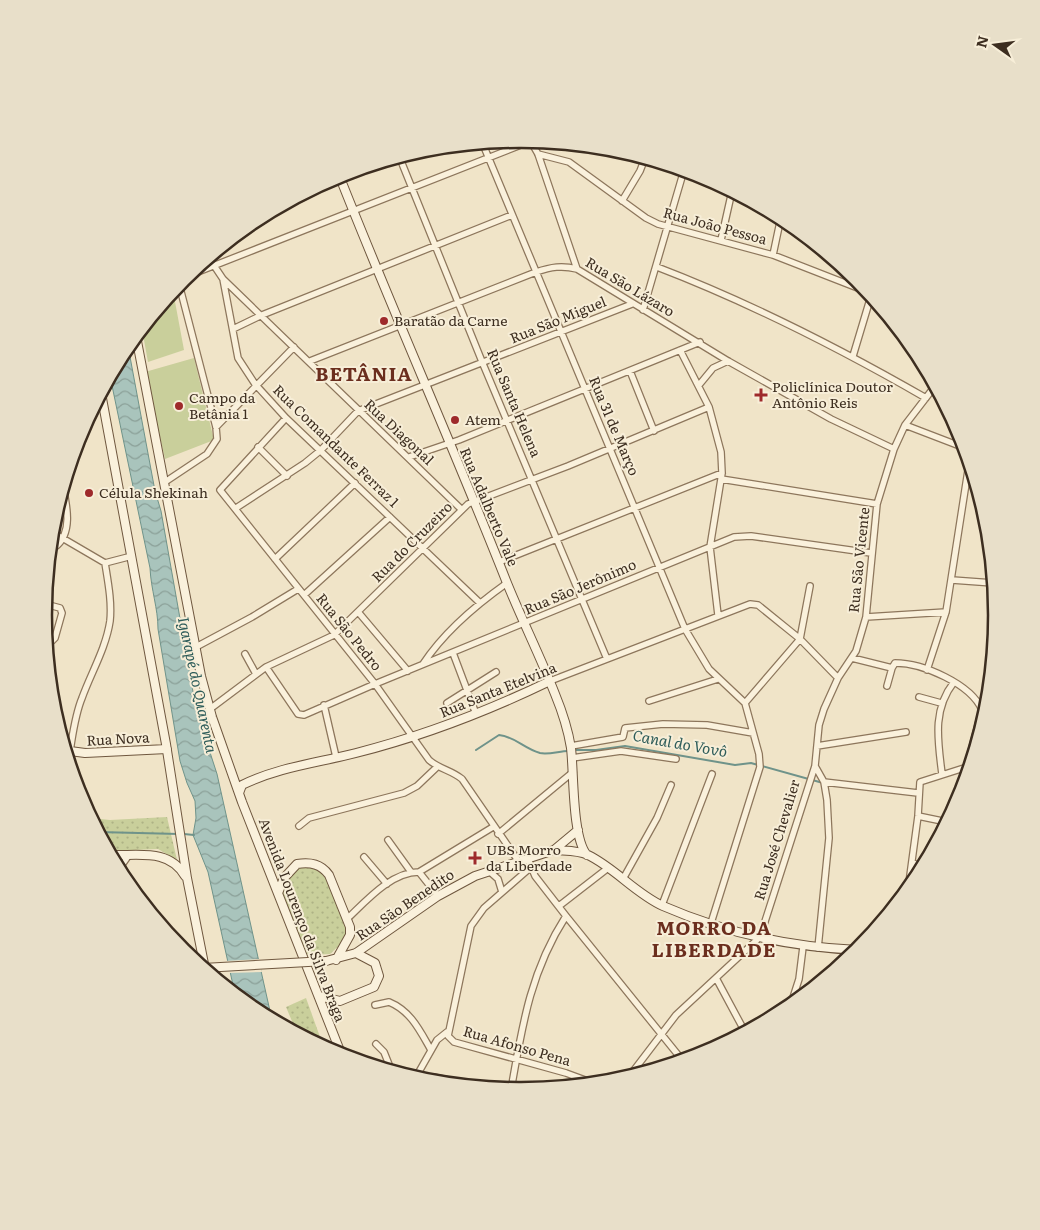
<svg xmlns="http://www.w3.org/2000/svg" width="1040" height="1230" viewBox="0 0 1040 1230" font-family="Literata,serif">
	<defs>
		<pattern id="grass-dots" width="8" height="8" patternUnits="userSpaceOnUse" patternTransform="scale(1.25)"><rect width="8" height="8" fill="#c9cf9b"/><path d="M2 2h.1M6 6h.1" fill="none" stroke="#aeb285" stroke-width="1.8" stroke-linecap="round"/></pattern>
		<pattern id="water-waves" width="16" height="10" patternUnits="userSpaceOnUse" patternTransform="scale(1.25)"><rect width="16" height="10" fill="#a9c4bc"/><path d="M0 5q4-4 8 0t8 0" fill="none" stroke="#8ba098"/></pattern>
	</defs>
	<rect width="100%" height="100%" fill="#f0e4c8"/>
	<path fill="url(#grass-dots)" d="M167 817 177 860 158 849 109 851 91 818 110 820Z
		M301 865H312L325 872 349 930 345 940 330 954 308 955 280 898 289 875Z
		M306 998 324 1048 297 1033 286 1007Z"/>
	<path fill="#c9cf9b" d="M173 291 184 350 148 362 142 329Z
		M194 358 214 440 165 459 145 372Z"/>
	<path fill="url(#water-waves)" stroke="#6f938a" d="M128 346 155 491 161 511 196 709 217 774 272 1020 255 1011 235 994 208 872 193 835 196 818 195 801 187 783 180 761 158 629C158 608 151 590 150 568L110 376Z"/>
	<path fill="#f0e4c8" d="M259 959 262 972 228 973 225 961Z"/>
	<g fill="none" stroke-linecap="round" stroke-linejoin="round">
		<path stroke="#6f938a" stroke-width="2" d="M476 750 499 735C516 737 523 748 540 753 548 755 560 751 568 751
			M573 750H596L625 746 735 765 751 763 823 783
			M98 832 179 834
			M184 834 194 835"/>
		<g stroke="#8d765c" stroke-width="8">
			<path id="street" d="M530 140 538 154 577 269
				M482 142 685 629 709 669 745 703
				M538 154 569 162 646 218 658 224 773 255 868 292
				M399 156 483 364 607 659
				M622 201 640 171 645 158
				M721 240 732 191
				M773 255 781 217
				M215 267 223 279 461 509
				M657 267C751 303 839 348 926 398
				M185 277 531 141
				M223 279 238 358 255 384 286 418 480 603
				M643 310 684 170
				M233 329 262 315 512 215
				M680 350 709 407 721 452 722 473 710 547 718 615
				M853 356 871 296
				M310 361 536 272C551 267 562 265 577 269L728 361 831 419 894 449
				M630 371 654 431
				M699 385 713 368 728 361
				M286 418 220 490 375 684 429 760C439 769 451 770 462 779L519 862
				M905 425 965 448
				M216 427 294 347
				M258 447 287 476
				M409 457 459 440 700 342
				M721 479 877 504
				M165 482 207 454 217 439 216 427 179 284
				M236 508 305 463 321 450 358 411 632 304
				M52 532 105 563C108 582 112 602 110 621 106 648 91 673 82 698 75 715 73 733 70 751H69
				M50 547H55C73 534 67 506 63 487
				M275 559 355 483
				M499 562 722 473
				M105 563 132 556
				M952 580 993 583
				M304 595 390 517
				M45 604 60 608 62 613 55 638 52 641H46
				M359 613 408 671
				M866 617 946 612
				M196 647 252 617 298 589
				M453 653 476 714
				M245 654 256 674
				M852 658 892 668
				M423 664C444 632 476 605 507 583
				M266 667 298 714 304 715 375 684 734 537 751 536 871 553
				M927 670 946 612 969 464
				M550 681 750 604 758 605 800 639 838 678
				M887 686 892 668 895 663C923 663 971 684 982 710
				M919 697 941 703
				M649 701 718 679
				M447 703 496 672
				M745 703 800 639 810 586
				M324 705 336 757
				M210 709 266 667 334 635 468 504 568 466 709 407
				M571 746 623 737 625 728 663 724 707 725 753 733
				M817 746 906 732
				M572 758 621 751 676 759
				M942 774C938 741 932 710 954 682
				M824 782 918 793
				M918 816 947 822
				M299 826 309 818 404 793 417 786 437 767
				M498 834 573 772
				M388 840 411 872
				M112 855 115 863
				M364 857 387 884
				M528 859 535 876 566 916 683 1061
				M912 863 923 866
				M530 868 484 908 471 926 448 1036 454 1042 566 1073 596 1084
				M119 869 129 855
				M489 871 498 879 502 892
				M419 872 438 896
				M623 879 657 818 671 785
				M908 890 918 816 920 782 967 767 982 710 987 706
				M662 905 712 774
				M559 906 608 868
				M347 919C366 901 391 872 419 872L493 827
				M711 923 760 767 759 754 745 703
				M818 948 829 838 827 800 824 782 815 766 819 725 824 709 838 678 856 651 866 617 877 504 894 449 905 425 935 386
				M716 978 745 1032
				M375 1005 389 1002C411 1011 420 1031 431 1050
				M790 1007 799 979 803 947
				M376 1044 384 1052 392 1072
				M416 1077 437 1040 447 1032
				M413 1078 433 1077 492 1089
				M628 1078 676 1015 760 937 815 766
				M511 1090C522 1027 530 972 566 916"/>
		</g>
		<g stroke="#6f573f" stroke-width="10">
			<path id="secondary" d="M339 175C393 312 453 446 507 583 522 620 540 656 555 694 562 711 568 729 571 748 574 773 572 838 587 855
				M136 336 201 676 212 717 242 802 342 1056
				M101 393 166 744 187 878 205 969
				M67 754 70 751 85 753 167 749
				M239 793 242 785C279 767 317 763 356 753 423 736 488 711 550 681
				M554 850C565 851 578 850 588 855 615 868 636 894 663 906 725 933 791 947 858 950
				M111 855C138 856 169 848 185 876
				M278 893 284 878 297 864C311 862 321 864 329 875L350 927V935L336 960
				M326 961 356 953 438 896 475 876 554 850 578 830
				M319 996 340 1001 374 987 379 976 375 963 356 953"/>
		</g>
		<use href="#street" stroke="#faf1dc" stroke-width="5.5"/>
		<use href="#secondary" stroke="#faf1dc" stroke-width="8"/>
		<g stroke="#6f573f" stroke-width="10" stroke-linecap="butt">
			<path id="secondary-bridge" d="M203 968 326 961"/>
		</g>
		<use href="#secondary-bridge" stroke="#faf1dc" stroke-width="8"/>
	</g>
	<g fill="#9e2a2b" stroke="#f7eed8" stroke-width="2">
		<circle cx="384" cy="321" r="5"/>
		<path d="M758.5 387.5h5v5h5v5h-5v5h-5v-5h-5v-5h5z"/>
		<circle cx="179" cy="406" r="5"/>
		<circle cx="455" cy="420" r="5"/>
		<circle cx="89" cy="493" r="5"/>
		<path d="M472.5 850.5h5v5h5v5h-5v5h-5v-5h-5v-5h5z"/>
	</g>
	<g text-anchor="middle" stroke-width="4" stroke-linejoin="round" paint-order="stroke">
		<g font-size="14" fill="#3d2e20" stroke="#f7eed8">
			<text transform="translate(715 226) rotate(15)" y="5">Rua João Pessoa</text>
			<text transform="translate(630 287) rotate(31)" y="5">Rua São Lázaro</text>
			<text transform="translate(558 320) rotate(-22)" y="5">Rua São Miguel</text>
			<text transform="translate(514 403) rotate(67)" y="5">Rua Santa Helena</text>
			<text transform="translate(614 426) rotate(67)" y="5">Rua 31 de Março</text>
			<text transform="translate(399 432) rotate(43)" y="5">Rua Diagonal</text>
			<text transform="translate(336 446) rotate(44)" y="5">Rua Comandante Ferraz 1</text>
			<text transform="translate(489 507) rotate(67)" y="5">Rua Adalberto Vale</text>
			<text transform="translate(412 542) rotate(-45)" y="5">Rua do Cruzeiro</text>
			<text transform="translate(859 560) rotate(-84)" y="5">Rua São Vicente</text>
			<text transform="translate(580 587) rotate(-23)" y="5">Rua São Jerônimo</text>
			<text transform="translate(349 632) rotate(51)" y="5">Rua São Pedro</text>
			<text transform="translate(498 690) rotate(-22)" y="5">Rua Santa Etelvina</text>
			<text transform="translate(118 739) rotate(-3)" y="5">Rua Nova</text>
			<text transform="translate(777 840) rotate(-73)" y="5">Rua José Chevalier</text>
			<text transform="translate(405 905) rotate(-34)" y="5">Rua São Benedito</text>
			<text transform="translate(302 920) rotate(69)" y="5">Avenida Lourenço da Silva Braga</text>
			<text transform="translate(517 1046) rotate(16)" y="5">Rua Afonso Pena</text>
		</g>
		<g font-size="14" fill="#3d2e20" stroke="#f7eed8" text-anchor="start">
			<text x="394" y="326">Baratão da Carne</text>
			<text x="772" y="392">Policlínica Doutor<tspan x="772" dy="16">Antônio Reis</tspan></text>
			<text x="189" y="403">Campo da<tspan x="189" dy="16">Betânia 1</tspan></text>
			<text x="465" y="425">Atem</text>
			<text x="99" y="498">Célula Shekinah</text>
			<text x="486" y="855">UBS Morro<tspan x="486" dy="16">da Liberdade</tspan></text>
		</g>
		<g font-size="15" font-style="italic" fill="#2f5d5a" stroke="#f7eed8">
			<text transform="translate(197 685) rotate(78)" y="5">Igarapé do Quarenta</text>
			<text transform="translate(680 744) rotate(10)" y="5">Canal do Vovô</text>
		</g>
		<g font-size="19" font-weight="bold" letter-spacing="1" fill="#6b2e1e" stroke="#f7eed8">
			<text x="364" y="381">BETÂNIA</text>
			<text x="714" y="935">MORRO DA<tspan x="714" dy="22">LIBERDADE</tspan></text>
		</g>
	</g>
	<path d="M0 0H1040V1230H0ZM519 148H521A467 467 0 0 1 988 615V615A467 467 0 0 1 521 1082H519A467 467 0 0 1 52 615V615A467 467 0 0 1 519 148Z" fill="#e8dfc9" fill-rule="evenodd"/>
	<path fill="none" stroke="#3d2e20" stroke-width="2.5" d="M519 148H521A467 467 0 0 1 988 615V615A467 467 0 0 1 521 1082H519A467 467 0 0 1 52 615V615A467 467 0 0 1 519 148Z"/>
	<g transform="translate(995 45) rotate(284)" stroke="#f7eed8" stroke-width="4" paint-order="stroke">
	<path d="M0-4L9 19L0 12L-9 19Z" fill="#3d2e20"/>
	<text y="-8" font-size="14" font-weight="bold" text-anchor="middle" fill="#3d2e20">N</text>
	</g>
</svg>
